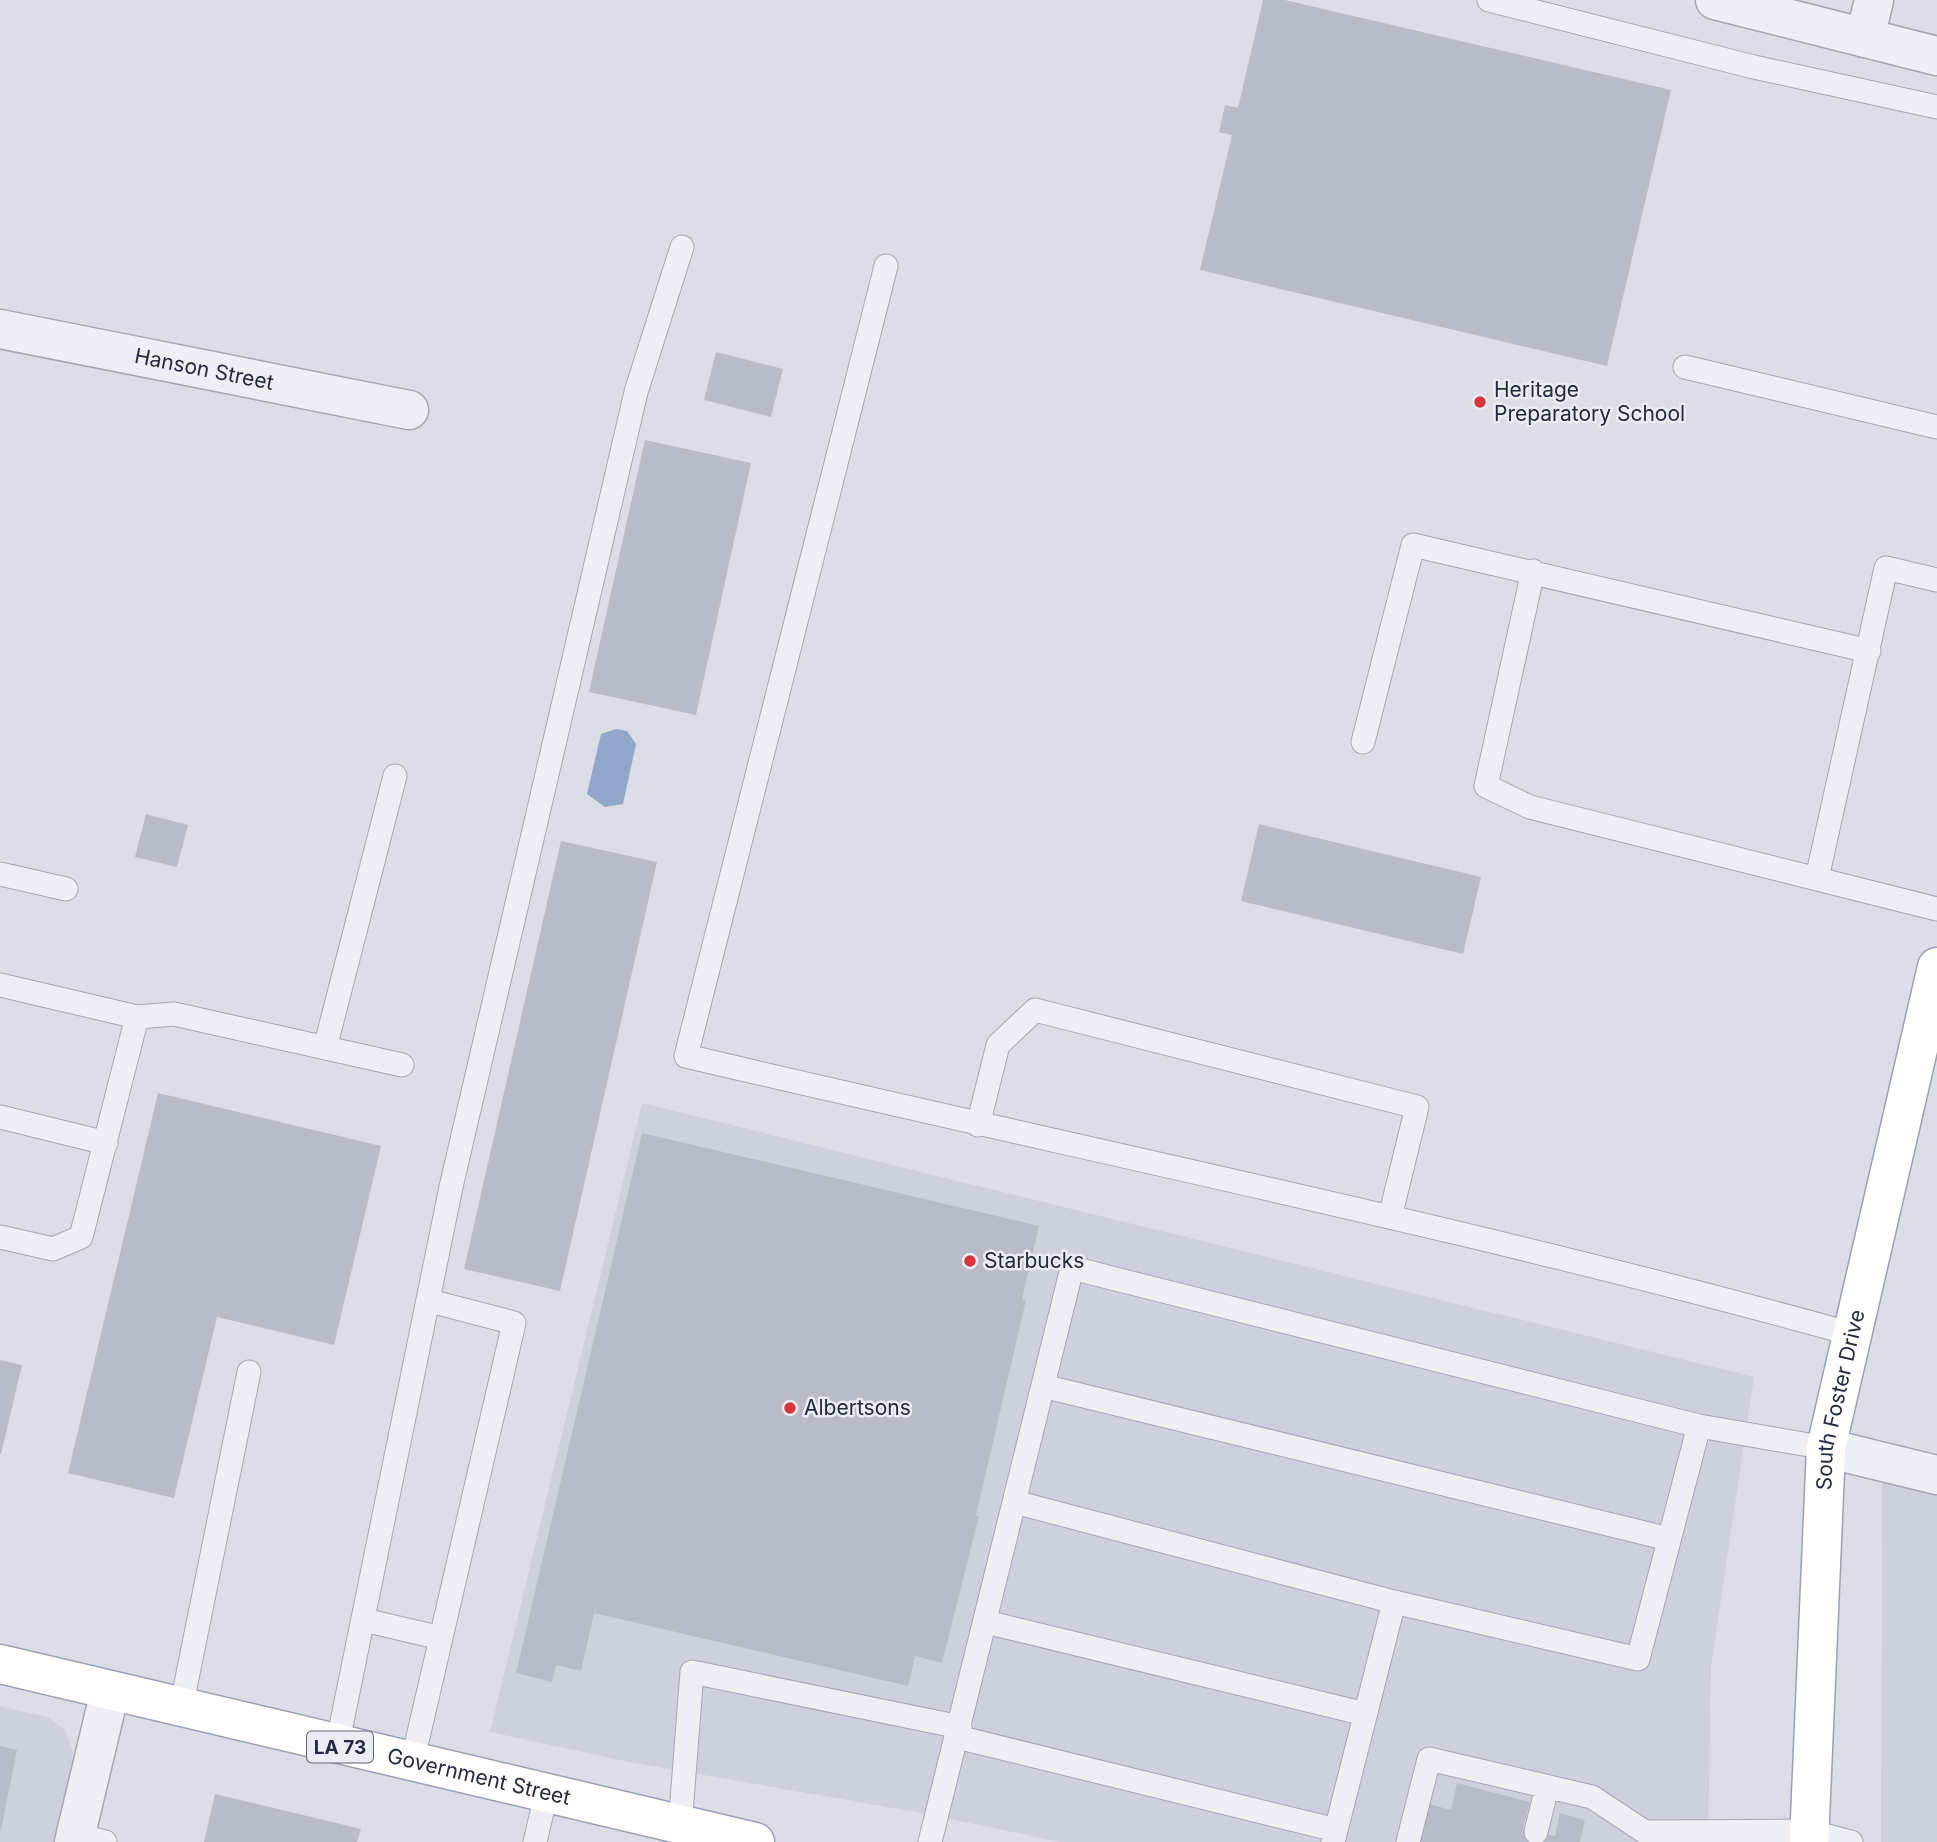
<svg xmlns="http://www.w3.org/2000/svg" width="1937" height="1842" viewBox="0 0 1937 1842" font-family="Inter,sans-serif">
	<rect width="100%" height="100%" fill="#dbdee6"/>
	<path fill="#ccd1dc" d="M642 1103 1754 1377 1711 1667 1708 1842H1060L916 1812 629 1762 490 1732Z
		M1882 1461 1937 1475V1842H1881Z
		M0 1706 48 1717 64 1729 72 1748 73 1767 55 1842H0Z"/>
	<path fill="#92a7ca" d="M616 729 627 731 636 744 623 804 605 807 587 794 601 734Z"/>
	<path fill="#b8bcc9" d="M1263 0H1285L1671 90 1607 366 1200 270 1232 135 1219 132 1225 105 1238 108Z
		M716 352 783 369 771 417 704 400Z
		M645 440 751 463 696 715 589 692Z
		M146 814 188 825 177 867 135 857Z
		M1259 824 1481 877 1463 954 1241 901Z
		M561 841 657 862 560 1291 464 1269Z
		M158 1093 381 1146 334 1345 217 1317 174 1498 68 1473Z
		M642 1133 1039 1226 1022 1299 1026 1300 976 1515 979 1516 942 1663 915 1656 908 1686 594 1613 581 1671 556 1665 552 1682 516 1673Z
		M0 1360 22 1365 1 1454H0Z
		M0 1746 17 1750 1 1830H0Z
		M1457 1783 1530 1802 1523 1828 1555 1836 1560 1813 1585 1820 1580 1842H1420L1429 1804 1451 1810Z
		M215 1794 361 1829 357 1842H204Z"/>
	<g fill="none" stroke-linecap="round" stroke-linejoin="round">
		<g stroke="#a4a8b3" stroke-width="25">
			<path id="lane" d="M1489 0 1754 67 1937 107
				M886 266 686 1056C1075 1148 1467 1227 1852 1334
				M1685 367 1937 427
				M1533 571 1486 786 1530 807 1937 909
				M1363 742 1413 545 1869 651
				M0 874 66 889
				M1817 878 1886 568 1937 580
				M0 985 137 1017 81 1237 53 1249 0 1237
				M137 1017 174 1014 402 1065
				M325 1048 395 776
				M0 1117 106 1143
				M978 1125 998 1045 1035 1010 1417 1107 1390 1217
				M1043 1386 1669 1539
				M1015 1502 1394 1602
				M364 1620 441 1638
				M986 1622 1365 1714
				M181 1708 249 1372
				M957 1737 1336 1830
				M337 1746 451 1187 636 392 682 247
				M412 1763 514 1323 430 1301
				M680 1826 692 1672 960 1727
				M1536 1832 1547 1787
				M76 1835 105 1842
				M535 1842 546 1795
				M930 1842 1072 1268 1699 1426 1826 1448
				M1333 1842 1394 1602 1638 1659 1699 1426
				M1408 1842 1429 1759 1592 1797 1645 1832 1809 1831 1851 1842"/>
		</g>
		<g stroke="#a4a8b3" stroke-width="41">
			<g id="street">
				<path d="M1715 0 1937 56"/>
				<path d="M1865 38 1874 0"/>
				<path id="s1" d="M0 329 409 410"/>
				<path d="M1826 1448 1937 1475"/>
				<path d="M74 1842 110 1691"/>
			</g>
		</g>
		<g stroke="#99a1b3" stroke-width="41">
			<g id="primary">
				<path id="s2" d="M0 1664 755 1842"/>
				<path id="s3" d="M1809 1842 1826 1448 1937 967"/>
			</g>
		</g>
		<use href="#lane" stroke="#edeff5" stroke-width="23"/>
		<use href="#street" stroke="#edeff5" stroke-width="38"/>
		<use href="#primary" stroke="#fff" stroke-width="38"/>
	</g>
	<g fill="#d6353c" stroke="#eaedf4" stroke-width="2.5">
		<circle cx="1480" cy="402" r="7"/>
		<circle cx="970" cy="1261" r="7"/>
		<circle cx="790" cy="1408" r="7"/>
	</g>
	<g text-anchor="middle" stroke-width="5" stroke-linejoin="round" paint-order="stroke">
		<rect fill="#eaedf4" stroke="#5f6474" stroke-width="2" x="307" y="1731.5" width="66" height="31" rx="5"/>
		<g font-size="19" font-weight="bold" fill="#242a3d">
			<text x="340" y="1754">LA 73</text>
		</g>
		<g font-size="21" fill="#242a3d" stroke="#eaedf4">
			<text dy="7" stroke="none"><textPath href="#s1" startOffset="208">Hanson Street</textPath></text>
			<text dy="7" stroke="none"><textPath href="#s3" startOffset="444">South Foster Drive</textPath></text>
			<text dy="7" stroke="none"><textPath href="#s2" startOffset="492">Government Street</textPath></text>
		</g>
		<g font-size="21" fill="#242a3d" stroke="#eaedf4" text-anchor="start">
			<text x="1494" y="397">Heritage<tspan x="1494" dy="24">Preparatory School</tspan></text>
			<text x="984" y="1268">Starbucks</text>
			<text x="804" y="1415">Albertsons</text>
		</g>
	</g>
</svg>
